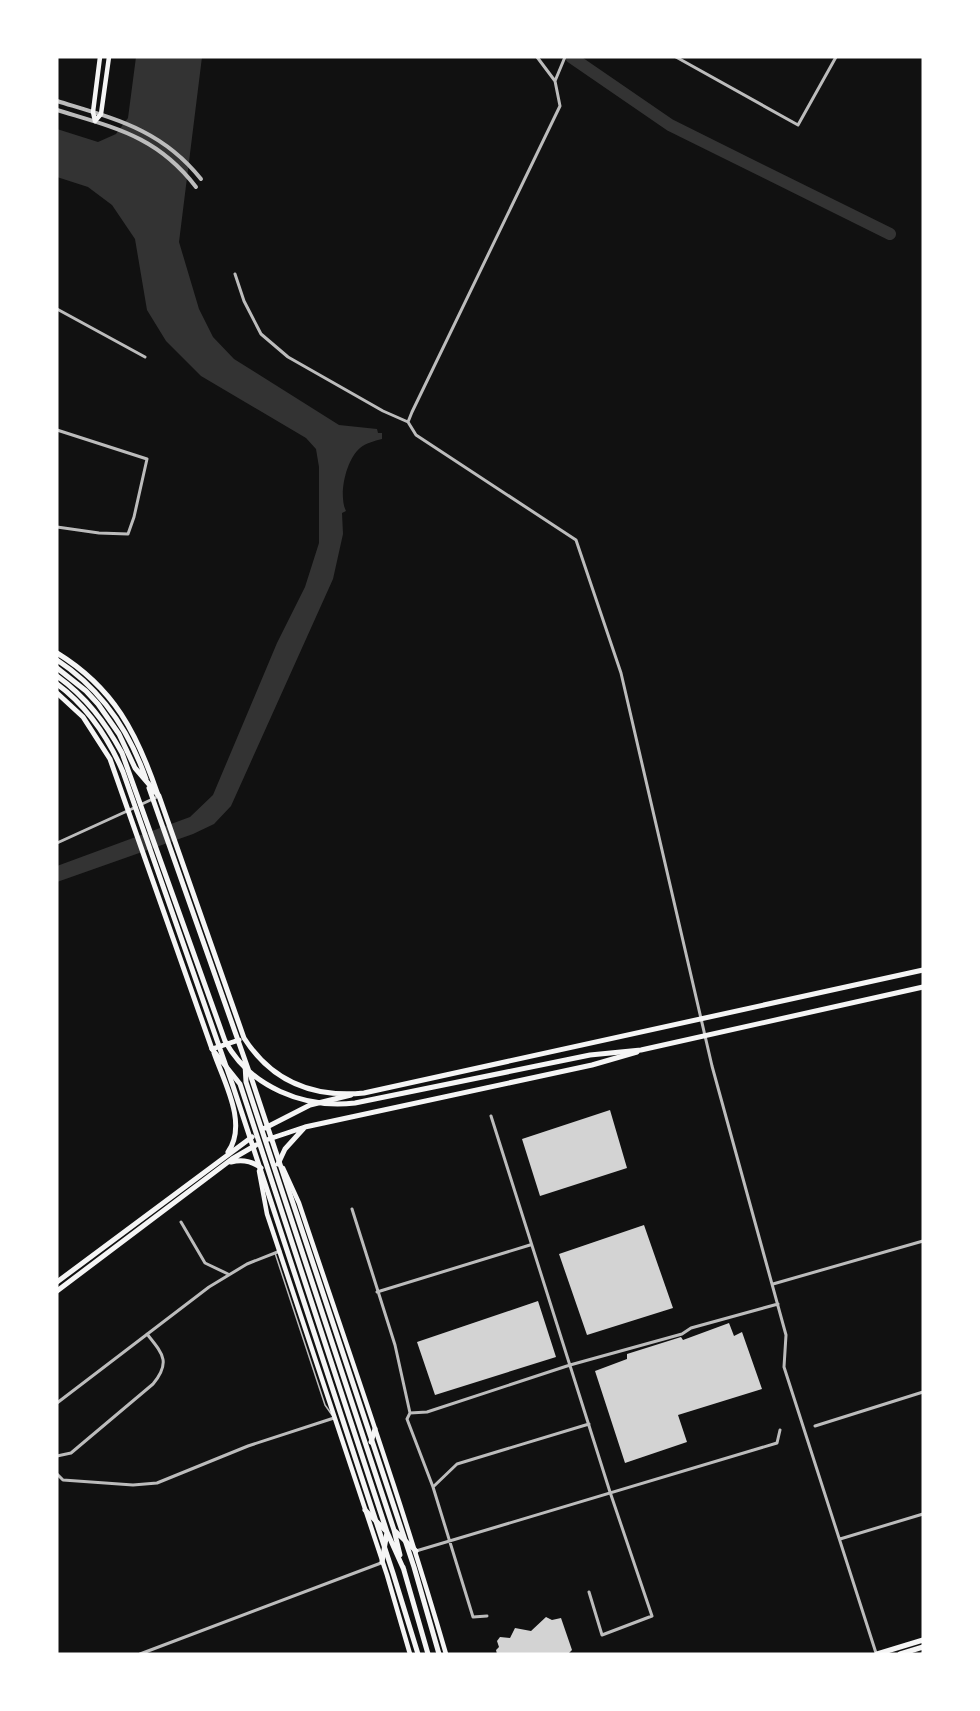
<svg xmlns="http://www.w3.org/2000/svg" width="980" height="1711" viewBox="0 0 980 1711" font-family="Commissioner,sans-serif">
	<rect width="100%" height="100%" fill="#111"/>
	<path fill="#333" d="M136 57H202L179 242 199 309 213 337 234 359 339 425 377 429 378 433H382V439C374 441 366 443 360 448 346 460 338 495 346 511L342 513 343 534 333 579 231 806 214 824 193 834 57 882V866L190 817 213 795 277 643 305 587 319 543V467L316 449 306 438 201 376 166 341 147 310 135 239 112 205 88 187 57 177V129L98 142 116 134 128 118Z"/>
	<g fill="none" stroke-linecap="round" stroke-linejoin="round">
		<path stroke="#333" stroke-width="12" d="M571 57 670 125 890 234"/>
	</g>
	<path fill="#d3d3d3" d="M610 1110 627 1168 540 1196 522 1139Z
		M644 1225 673 1308 587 1335 559 1254Z
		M538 1301 556 1357 435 1395 417 1342Z
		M729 1323 734 1336 742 1332 762 1389 678 1415 687 1442 625 1463 595 1371 627 1359V1354L681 1337 683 1340Z
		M546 1617 552 1620 561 1618 572 1650 568 1654H497L496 1650 499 1647 497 1641 500 1637 510 1638 515 1628 531 1631Z"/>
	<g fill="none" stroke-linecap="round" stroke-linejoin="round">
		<path stroke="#bcbcbc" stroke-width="1.5" d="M275 1253 325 1405 332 1415
			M918 1654 923 1653"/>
		<path stroke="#bcbcbc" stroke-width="3" d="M537 57 555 81 560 106 412 412 408 422 416 435 576 540 621 673 712 1066 786 1335 784 1367 876 1653
			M676 57 798 125 836 57
			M555 81 565 57
			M235 274 244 301 261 334 288 357 383 411 408 422
			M57 309 145 357
			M57 430 147 459 134 517 128 534 99 533 57 527
			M142 804 159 796
			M57 843 136 807
			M491 1116 610 1492 652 1616 602 1635 589 1592
			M352 1209 395 1345 410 1413 407 1419 433 1487 473 1617 487 1616
			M181 1222 205 1263 228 1274
			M773 1284 923 1241
			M377 1292 530 1245
			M57 1403 209 1287 247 1264 280 1251
			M410 1413 427 1412 570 1365 682 1334 691 1328 778 1304
			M815 1426 923 1392
			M57 1456 71 1453 153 1384C171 1362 163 1354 147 1334
			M57 1474 63 1480 133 1485 157 1483 248 1446 334 1418
			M433 1487 457 1464 589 1424
			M840 1539 923 1514
			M416 1551 777 1443 780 1430
			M140 1654 381 1563"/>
		<path stroke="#bcbcbc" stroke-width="4" d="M57 101C115 119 161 129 201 179
			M57 110C115 128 157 136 196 187"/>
		<path stroke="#f5f5f5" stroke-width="4.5" d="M95 121 101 114 109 57
			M95 121 93 112 100 57
			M283 1168 299 1203C349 1353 402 1502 446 1654
			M259 1171 267 1214 387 1575 410 1654"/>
		<path stroke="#f5f5f5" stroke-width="5" d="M57 653C114 688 137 733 158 795
			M57 693 83 717 110 759 212 1049 240 1084 387 1532 404 1570
			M214 1053C224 1082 248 1124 228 1152
			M245 1064 246 1082 394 1530 400 1555
			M265 1128 310 1105 351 1095
			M269 1139 305 1127 592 1065 637 1052
			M231 1162C242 1159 252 1161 261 1168
			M278 1164 285 1149 304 1128
			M57 1282 252 1137
			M57 1291 232 1159 256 1145
			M371 1442 375 1429
			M365 1510 387 1532 382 1562
			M395 1531 416 1551
			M403 1567 428 1654
			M877 1654 923 1640"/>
		<path stroke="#f5f5f5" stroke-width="5" d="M57 660C101 689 129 730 146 779
			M57 668 86 691 98 704 119 734 135 768 159 796 244 1038C272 1082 313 1098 364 1093L923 970
			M57 676C86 697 105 722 122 753L225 1041C250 1087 304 1109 355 1103L590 1055 641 1050 923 987
			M57 684C88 707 108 737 123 772L233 1086 393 1573 418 1654
			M149 788 252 1080 414 1567 439 1654
			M212 1049 239 1040
			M900 1654 923 1647"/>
	</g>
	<rect width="980" height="1711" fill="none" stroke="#ffffff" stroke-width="117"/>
</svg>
